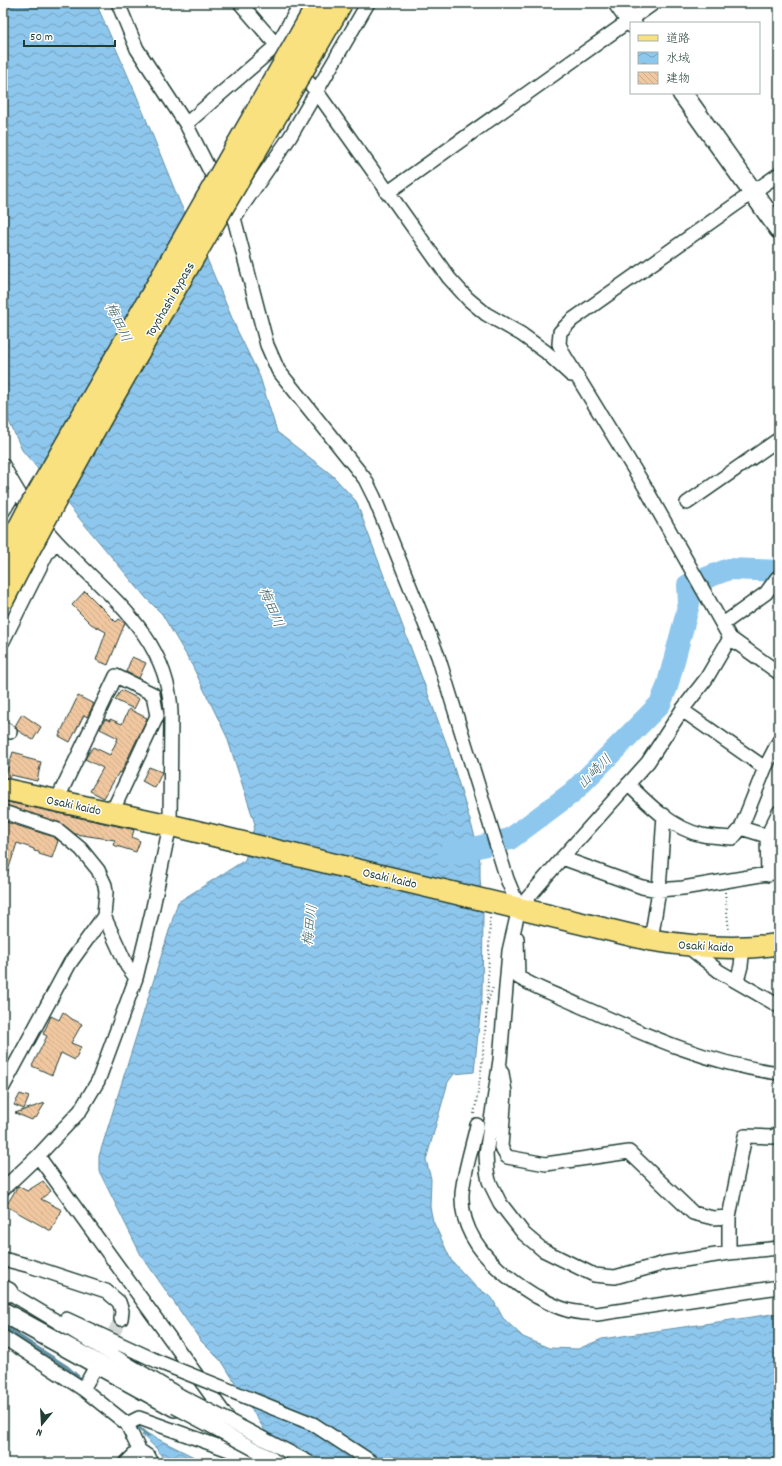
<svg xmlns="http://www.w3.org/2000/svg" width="782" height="1466" viewBox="0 0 782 1466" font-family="Dekko,'Klee One',sans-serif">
	<defs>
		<pattern id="water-waves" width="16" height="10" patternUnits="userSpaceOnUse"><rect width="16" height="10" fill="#8ec7ed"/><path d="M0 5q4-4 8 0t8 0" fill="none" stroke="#73a3c1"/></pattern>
		<pattern id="building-back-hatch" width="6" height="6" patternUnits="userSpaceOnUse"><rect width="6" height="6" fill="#f0c7a0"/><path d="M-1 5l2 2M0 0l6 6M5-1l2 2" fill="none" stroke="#cdac8a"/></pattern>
	</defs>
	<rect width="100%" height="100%" fill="#fff"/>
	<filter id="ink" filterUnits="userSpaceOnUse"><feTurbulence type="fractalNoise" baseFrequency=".025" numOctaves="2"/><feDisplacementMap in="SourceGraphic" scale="8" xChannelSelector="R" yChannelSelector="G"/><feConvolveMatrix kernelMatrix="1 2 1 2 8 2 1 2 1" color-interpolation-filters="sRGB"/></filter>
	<g filter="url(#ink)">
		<path fill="url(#water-waves)" stroke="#6290a3" d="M3 3H96L135 92 180 203 202 247 237 330 260 377 277 432 332 475 356 501 447 745 476 840 480 862V878L483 915 482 996 474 1072 454 1074 448 1082 426 1160 431 1179 430 1207 433 1221 451 1260 474 1285 492 1298 503 1318 523 1337 549 1348 578 1349 602 1339 779 1313V1463H285L223 1363 201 1341 141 1255 99 1171V1156L178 902 245 860 255 824 227 737 191 663 162 614 146 598 22 450 3 408Z
			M146 1433 206 1463H166L157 1449 142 1435Z"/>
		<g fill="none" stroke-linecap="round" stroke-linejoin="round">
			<path stroke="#6290a3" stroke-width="3.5" d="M3 1326 67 1367 84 1382
				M133 1423 148 1436"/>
			<path stroke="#8ec7ed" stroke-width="22" d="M449 854 510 839 573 792 660 704 667 687 689 604 688 585 729 569 779 571"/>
		</g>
		<path fill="url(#building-back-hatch)" stroke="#1f3d34" d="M85 591 116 622 119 619 125 623 108 665 96 660 106 632 91 624 72 605Z
			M132 657 146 663 139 678 126 672Z
			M121 690 139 699 134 709 115 700Z
			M78 696 94 704 87 717 84 715 70 742 59 736Z
			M129 709 147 718 121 773 119 772 104 798 90 791 103 768 85 759 93 747 110 755 118 738 100 729 105 719 110 721V719L122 724Z
			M22 714 41 727 33 740 17 730 15 726Z
			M13 752 24 755 22 757 41 762 37 781 11 775 9 778 5 777Z
			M149 767 162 772 155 788 142 781Z
			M3 801 131 829 134 830 132 837 140 841 136 852 113 845 115 840 75 834 61 823 3 804Z
			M6 822 54 837 58 841 52 858 39 854V852L34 851V849L17 843 5 880H3V831Z
			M63 1012 72 1019 82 1024 71 1043 81 1047 75 1060 61 1053 52 1075 32 1066 47 1036 43 1034 51 1016 59 1020Z
			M20 1094 29 1097 24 1109 14 1105Z
			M45 1103 36 1118 34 1117 32 1120 15 1113Z
			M43 1181 51 1191 41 1199 62 1210 51 1231 6 1206 18 1186 27 1191Z"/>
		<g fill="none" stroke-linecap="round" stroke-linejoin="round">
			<path stroke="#d2d8d6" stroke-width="13" stroke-dasharray="13 6" stroke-linecap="butt" d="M105 1349 121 1319"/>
			<g stroke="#1f3d34" stroke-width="16">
				<path id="street" d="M118 3 137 49 186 124 234 218 267 345 278 370 365 479 374 497 438 656 507 879 519 908
					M240 3 317 92 449 278 468 299 486 314 521 334 546 352 571 375
					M186 124 277 45 301 3
					M779 174 572 320 560 332 559 344 564 355 645 487 730 638 706 679 682 710 648 762 562 858 519 908 509 951 500 1060 486 1154 487 1171 489 1181 500 1203 524 1234 543 1250 594 1275 615 1277 665 1263 729 1253 779 1248
					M387 193 654 3
					M234 218 290 137 368 3
					M3 465C17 493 35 519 57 542 105 593 169 636 171 713L170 825 152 912 136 978 98 1081 80 1111 38 1156 3 1189
					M687 503 779 439
					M3 511 16 490
					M723 624 766 593 777 578H779
					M730 638 779 673
					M3 641 47 553 56 541
					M682 710 765 768
					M3 728 10 732
					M628 784C648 804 673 829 702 835 712 837 723 837 733 838L741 828 765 768 779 741
					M57 800 116 676 153 694 157 716 112 812
					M3 812 58 830 81 849 98 870 105 885 106 892 104 916 127 966 136 978
					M741 828 767 836
					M562 858 642 887 659 890 683 888 779 872
					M768 875 767 836 779 812
					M517 938 518 977C537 989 558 995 578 1005 643 1034 708 1064 779 1073
					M651 940 659 890 664 815
					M687 946 720 972 779 1006
					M737 981 741 966 743 947
					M502 1073 505 1092 501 1147 507 1157 546 1164 629 1152 693 1213 713 1218 729 1217
					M3 1087 70 963 104 916
					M477 1125C473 1144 463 1175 462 1194 460 1240 498 1273 534 1295 545 1301 555 1307 567 1310 577 1313 588 1313 597 1314L779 1287
					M38 1156 232 1424
					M729 1253V1217L745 1136 773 1137 779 1133
					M3 1259 30 1266 106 1291 119 1302 122 1311 121 1319
					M8 1292 181 1396
					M66 1319 159 1362
					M3 1337 83 1389 127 1424 139 1450 149 1457 152 1463
					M83 1389 94 1370
					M127 1424 139 1418 257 1460
					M245 1443 259 1463
					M271 1458 283 1463
					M126 1463 139 1450"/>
			</g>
			<g stroke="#1f3d34" stroke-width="22">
				<path id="secondary" d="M618 3 632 23
					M682 93 779 229
					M3 1290 8 1292
					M3 1312 175 1407"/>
			</g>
			<g stroke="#1f3d34" stroke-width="24">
				<path id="primary" d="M3 789 178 827 651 940C693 947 736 951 779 944"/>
			</g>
			<path stroke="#1f3d34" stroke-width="2" stroke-dasharray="1 3" stroke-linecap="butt" d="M725 892 729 932
				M775 928 779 906
				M487 1004 493 987
				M474 1114C487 1050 488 983 490 918"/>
			<use href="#street" stroke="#fff" stroke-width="13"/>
			<use href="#secondary" stroke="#fff" stroke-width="19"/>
			<use href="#primary" stroke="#fae180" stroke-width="21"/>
			<g stroke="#1f3d34" stroke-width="16" stroke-linecap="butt">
				<path id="street-bridge" d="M159 1362 313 1424 373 1463
					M181 1396 310 1463
					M175 1407 271 1458"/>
			</g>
			<g stroke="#1f3d34" stroke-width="25" stroke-linecap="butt">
				<path id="highway-bridge" d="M3 559 26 515 319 3
					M3 599C107 396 228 201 341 3"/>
			</g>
			<use href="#street-bridge" stroke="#fff" stroke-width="13"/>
			<use href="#highway-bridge" stroke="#fae180" stroke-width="22"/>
		</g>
	</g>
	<g text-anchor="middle" stroke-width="3" stroke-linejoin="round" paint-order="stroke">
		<g font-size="13" fill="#1f3d34" stroke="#fff">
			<text transform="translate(169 299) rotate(-60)" y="5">Toyohashi Bypass</text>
			<text transform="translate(74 804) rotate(12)" y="5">Osaki kaido</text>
			<text transform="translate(390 877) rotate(13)" y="5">Osaki kaido</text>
			<text transform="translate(706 945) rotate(3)" y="5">Osaki kaido</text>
		</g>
		<g font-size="14" font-style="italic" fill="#3b6062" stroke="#fff">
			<text transform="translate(119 322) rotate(64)" y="5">梅田川</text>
			<text transform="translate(272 607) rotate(67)" y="5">梅田川</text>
			<text transform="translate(594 771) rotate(-45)" y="5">山崎川</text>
			<text transform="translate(309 925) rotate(-83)" y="5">梅田川</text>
		</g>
	</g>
	<rect width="782" height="1466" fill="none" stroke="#fff" stroke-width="16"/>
	<rect x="8" y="8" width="766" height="1450" fill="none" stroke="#1f3d34" stroke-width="1.5" filter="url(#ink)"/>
	<rect x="630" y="22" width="130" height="72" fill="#ffffff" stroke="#a5b1ae"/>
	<rect x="638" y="35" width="20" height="6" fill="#fae180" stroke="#a5b1ae"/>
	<text x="666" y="42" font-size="12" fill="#1f3d34">道路</text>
	<rect x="638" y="52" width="20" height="12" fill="url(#water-waves)" stroke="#a5b1ae"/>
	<text x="666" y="62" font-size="12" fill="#1f3d34">水域</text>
	<rect x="638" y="72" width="20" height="12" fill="url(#building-back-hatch)" stroke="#a5b1ae"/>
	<text x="666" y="82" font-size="12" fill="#1f3d34">建物</text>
	<g transform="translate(42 1424) rotate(198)" stroke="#ffffff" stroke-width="3" paint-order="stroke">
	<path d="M0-3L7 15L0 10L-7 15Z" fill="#1f3d34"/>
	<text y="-6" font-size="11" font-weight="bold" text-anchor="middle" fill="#1f3d34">N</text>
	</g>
	<path d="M24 40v6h91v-6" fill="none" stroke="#1f3d34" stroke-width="2"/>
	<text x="30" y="40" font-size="12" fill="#1f3d34" stroke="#ffffff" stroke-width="3" paint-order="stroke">50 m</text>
</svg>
